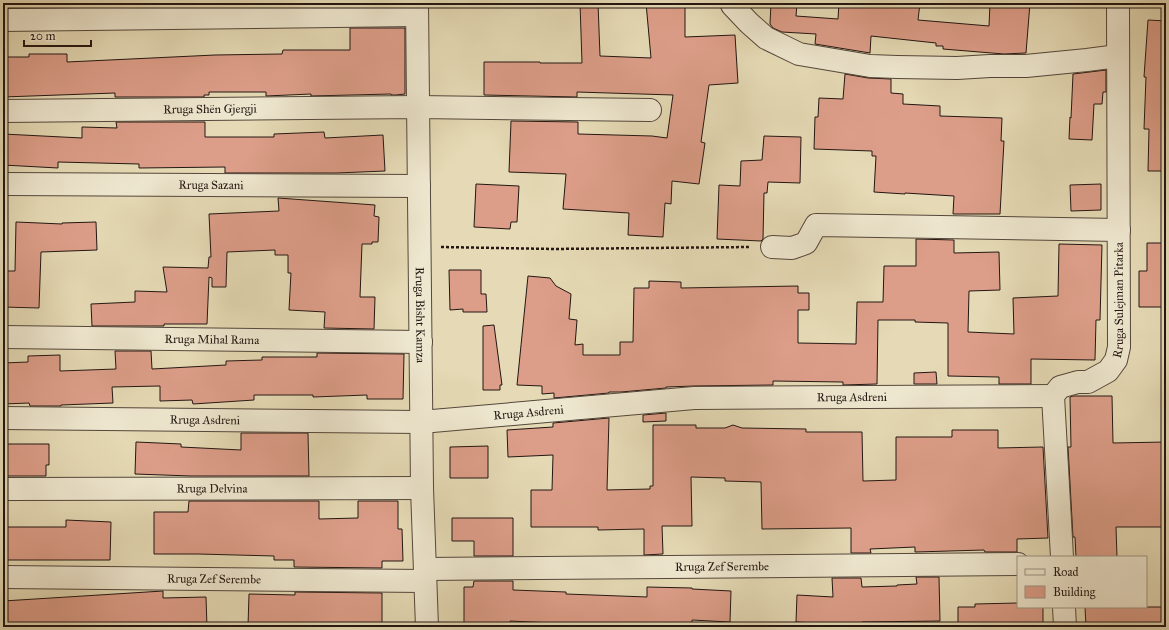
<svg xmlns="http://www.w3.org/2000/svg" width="1169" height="630" viewBox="0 0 1169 630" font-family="'IM FELL Great Primer',serif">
	<rect width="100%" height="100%" fill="#e5dab5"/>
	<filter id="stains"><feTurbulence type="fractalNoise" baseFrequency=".005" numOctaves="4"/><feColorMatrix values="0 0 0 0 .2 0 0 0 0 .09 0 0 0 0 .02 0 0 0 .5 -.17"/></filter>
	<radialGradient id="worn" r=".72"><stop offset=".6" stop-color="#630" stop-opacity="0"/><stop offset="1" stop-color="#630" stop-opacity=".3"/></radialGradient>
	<path fill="#dd9e89" stroke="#231612" d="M580 3H598L600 56 651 58 646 3H685V37L735 35 738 83 709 85 701 142 705 143 699 184 672 181 671 204 665 203 663 237 628 235 629 213 563 209 566 174 509 172 511 121 578 122V134L652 136 667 138 673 95 577 92V97L484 95V62H540V63H582Z
		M771 3H797L796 16 838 19 839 3H920L918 20 989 26 990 3H1030L1026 53 1004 54 943 49V46H936V43L871 36 870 53 815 44 816 34 782 32 773 28 770 24Z
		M1148 20 1166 21V171H1148L1149 129H1144L1146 77H1144Z
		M350 28H405V94L396 95H391V94L311 96V94L266 96V92H209V95H204V97H115V93L3 97V57H29V54H67V62L215 55 282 54 283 50H350Z
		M1106 70V92H1103L1102 104H1094L1092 140 1069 139 1070 117 1071 118 1073 74Z
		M845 74 868 78 891 79V93L903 94V104L940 106V116L1002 118 1001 141H1004L1000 214H953L954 196 905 193V194L874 192 876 156H872V151L814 149 815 117H818L819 98 843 99Z
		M116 122H205V137H274V134L324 132 325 138 383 135 385 171 336 173H225V167L139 168V164L58 162V168L3 165V134L82 138V127L117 128Z
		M764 136 801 137 800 183 768 182 767 193H764L763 239 761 241 717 239 719 185 740 186 741 161 762 160Z
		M476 184 519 186 517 222H511L510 229 474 227Z
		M1101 184V210L1071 211 1070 185Z
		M278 198 375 205 374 216 379 217 378 242H372V244H362L360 297H375L374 329 324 328 325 312 289 310 291 273H288V255H275V250L227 252 226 287H212V278L209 277 207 324H164V326H92L91 304 135 302V291L167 292 163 267 208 268 209 257H211L209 214 279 211Z
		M16 222 62 224V223L96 222 97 250 41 252 39 308 3 307V271H15Z
		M916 239 954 240V253L999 252 1000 290 969 291 968 332 1014 334 1013 298 1058 296 1059 244 1102 245 1100 320H1096L1095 360 1031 359V384H999V377L948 376V323L915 322V320H878L877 384 843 385V382L773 381V385L694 386 666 387V388L621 392H609V393L554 398V393L542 394V386L517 385 528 276 550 278 556 286 571 294 569 319 577 320 575 345 583 344V355H620V342H633L634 288H649V281L681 282V288L798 286V293H809V310H798V343L856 344 857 302H883L884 266H916Z
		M1147 243H1166V307H1139V271H1147Z
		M449 270H481V294H486L487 312H463V309L450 310Z
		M494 325 502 385H500V390H483V326Z
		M115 351H151L152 369 226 365V361L262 360V357H317V353L404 354 403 399H367V395L313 397V395H254V400L193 404 192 400 160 401V386L112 387 113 403 61 405V406H30L29 403 3 404V363L28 362V356L60 355V371L116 369Z
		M936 372 937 384H914V373Z
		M1073 396H1112L1113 443 1166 442V527H1116L1117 557H1076L1075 537H1073L1068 447H1071L1070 397Z
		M666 413V421L643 422V415Z
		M609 418 607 490 650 489V486H653V425H696V428H725L733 425 742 428 806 429V432H862L863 481 896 480V437H952V430H998V448L1043 447 1048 538 1017 539V552H985L984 550 915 552V547L870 549 871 553H851V528L762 529 761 482 725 481V478L691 477 692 526H662L663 554 644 555V529L598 530V527H531V490H552L553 455 508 457 507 430 553 427V423Z
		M241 433H308L309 476H191L135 474 136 442 181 444V447L241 450Z
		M3 444H49V465H46V476H3Z
		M488 446V478H450V447Z
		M189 501H319V519L358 518V501H398V529H402L403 561H382V568L294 567V560H274V556L198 554H154V512H188Z
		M452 518H513V556H474V541H452Z
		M66 520 111 522 110 560H7V527H66Z
		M916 577H939L940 621 862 622 863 627H833V624L796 622 797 595 833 597 832 578H861L862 587 897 586V585L917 584Z
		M474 581H513V590L566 592V594L647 597V587L692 588V589L731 591 730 622 692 620V625L629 624V627H596L597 625 510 621V624H464V587H473Z
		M163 591V598L206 597 207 627H3V601Z
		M295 592 382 593V627L248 626 249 594 295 595Z
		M1018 603V607H1043V627H958V607H975V604Z
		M1085 607H1166V627H1086Z"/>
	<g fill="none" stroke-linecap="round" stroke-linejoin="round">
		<g stroke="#54473b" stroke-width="24">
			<g id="minor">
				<path d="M732 3V5L749 23 766 38 799 54 870 66 897 67 957 68 990 66H1026L1087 60 1118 56"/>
				<path d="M3 20 417 15"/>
				<path id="s1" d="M3 111 418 107 650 110"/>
				<path id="s2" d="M3 184 419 186"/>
				<path d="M772 247 792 248 806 243 816 225 1119 230"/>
				<path id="s3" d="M3 337 421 342"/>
				<path id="s4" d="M3 418 421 422 694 398 1053 396"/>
				<path id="s5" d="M3 489 422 488"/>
				<path id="s6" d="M1062 557 1053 396 1060 387 1078 382H1088L1108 371 1116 360 1119 347 1118 3"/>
				<path id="s7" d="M425 569 1018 564"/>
				<path id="s8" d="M3 577 425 581"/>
				<path d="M1064 607 1065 627"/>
			</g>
		</g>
		<g stroke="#54473b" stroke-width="24">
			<g id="tertiary">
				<path id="s9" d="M417 3 422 488 427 627"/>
			</g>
		</g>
		<path stroke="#231612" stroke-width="2.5" stroke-dasharray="3 2" stroke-linecap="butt" d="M441 247 553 249 750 247"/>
		<use href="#minor" stroke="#eee7cf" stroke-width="22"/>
		<use href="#tertiary" stroke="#eee7cf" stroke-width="22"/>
	</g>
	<g text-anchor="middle" stroke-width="3.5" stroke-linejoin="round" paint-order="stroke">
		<g font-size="12" fill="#231612" stroke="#eee7cf">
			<text dy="4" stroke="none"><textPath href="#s1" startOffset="207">Rruga Shën Gjergji</textPath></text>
			<text dy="4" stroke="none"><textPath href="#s2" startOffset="208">Rruga Sazani</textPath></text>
			<text dy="4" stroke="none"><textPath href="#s6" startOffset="298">Rruga Sulejman Pitarka</textPath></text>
			<text dy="4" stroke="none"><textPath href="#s9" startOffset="312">Rruga Bisht Kamza</textPath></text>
			<text dy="4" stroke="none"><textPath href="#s3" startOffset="209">Rruga Mihal Rama</textPath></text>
			<text dy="4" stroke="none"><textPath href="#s4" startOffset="850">Rruga Asdreni</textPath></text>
			<text dy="4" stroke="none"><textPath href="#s4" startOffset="526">Rruga Asdreni</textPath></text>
			<text dy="4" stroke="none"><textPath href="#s4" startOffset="202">Rruga Asdreni</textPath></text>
			<text dy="4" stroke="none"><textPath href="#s5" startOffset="209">Rruga Delvina</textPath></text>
			<text dy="4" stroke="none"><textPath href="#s7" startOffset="297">Rruga Zef Serembe</textPath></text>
			<text dy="4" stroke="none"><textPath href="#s8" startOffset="211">Rruga Zef Serembe</textPath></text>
		</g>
	</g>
	<rect width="1169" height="630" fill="none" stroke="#e5dab5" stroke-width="16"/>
	<rect x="4" y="4" width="1161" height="622" fill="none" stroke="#231612" stroke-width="2"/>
	<rect x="8" y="8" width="1153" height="614" fill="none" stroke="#231612"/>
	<rect x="1017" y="556" width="130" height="52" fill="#eee7cf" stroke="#9d9383"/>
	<rect x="1025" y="569" width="20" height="6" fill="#eee7cf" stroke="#9d9383"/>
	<text x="1053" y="576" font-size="12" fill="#231612">Road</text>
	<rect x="1025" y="586" width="20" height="12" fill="#dd9e89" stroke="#9d9383"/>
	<text x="1053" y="596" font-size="12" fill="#231612">Building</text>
	<path d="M24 40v6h67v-6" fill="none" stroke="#231612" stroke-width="2"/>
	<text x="30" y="40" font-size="12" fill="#231612" stroke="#eee7cf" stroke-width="3" paint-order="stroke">20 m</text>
	<rect width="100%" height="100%" filter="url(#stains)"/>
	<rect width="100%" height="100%" fill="url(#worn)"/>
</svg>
